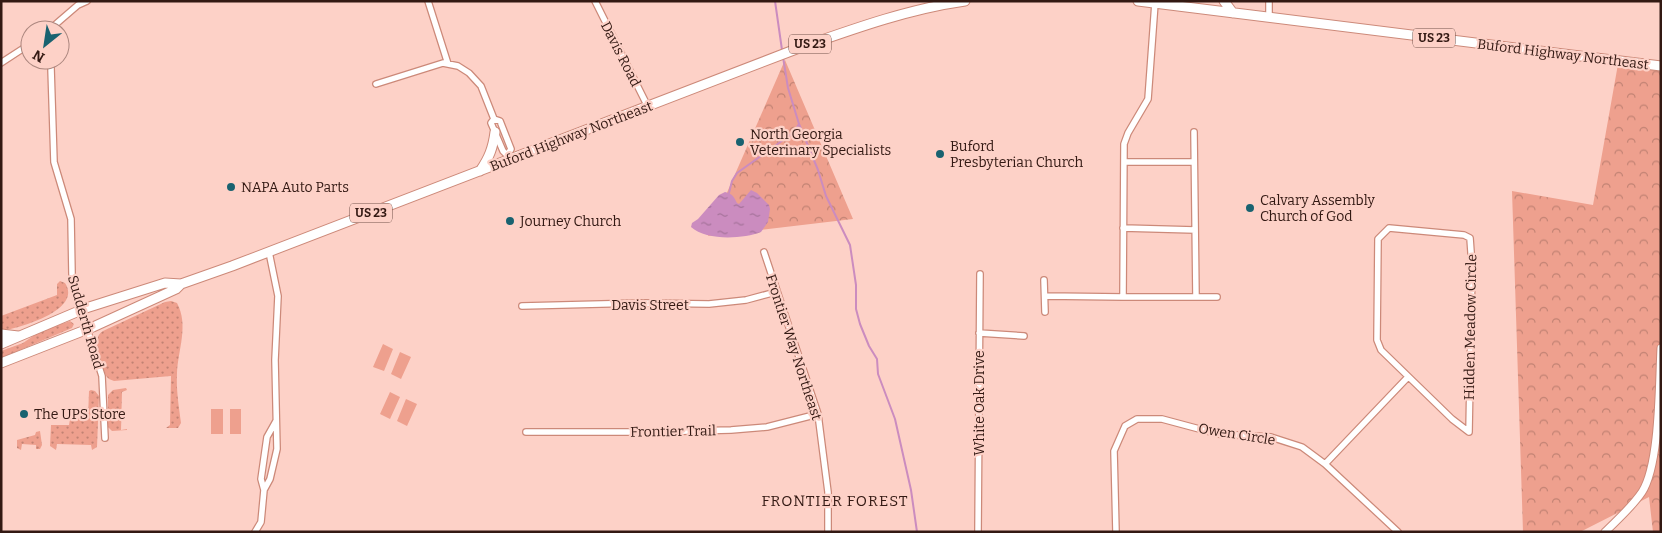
<svg xmlns="http://www.w3.org/2000/svg" width="1662" height="533" viewBox="0 0 1662 533" font-family="Bitter,serif">
	<defs>
		<pattern id="grass-dots" width="8" height="8" patternUnits="userSpaceOnUse" patternTransform="scale(1.25)"><rect width="8" height="8" fill="#eea08e"/><path d="M2 2h.1M6 6h.1" fill="none" stroke="#c18273" stroke-width="1.8" stroke-linecap="round"/></pattern>
		<pattern id="forest-crowns" width="20" height="18" patternUnits="userSpaceOnUse" patternTransform="scale(1.25)"><rect width="20" height="18" fill="#eea08e"/><path d="M2 6a3 3 0 1 1 6 0M12 15a3 3 0 1 1 6 0" fill="none" stroke="#c18273"/></pattern>
		<pattern id="water-ripples" width="26" height="14" patternUnits="userSpaceOnUse" patternTransform="scale(1.25)"><rect width="26" height="14" fill="#cb8cbf"/><path d="M2 4q2-2 4 0t4 0M15 11q2-2 4 0t4 0" fill="none" stroke="#a5729a"/></pattern>
	</defs>
	<rect width="100%" height="100%" fill="#fdd1c7"/>
	<path fill="url(#grass-dots)" d="M60 281 65 283C83 310 20 328 1 331V316L57 295V284Z
		M171 301 177 303C189 325 178 350 177 373 176 390 179 407 181 423L178 428H166L170 425 171 376 114 381 109 379 106 376C103 364 89 339 103 331L165 302Z
		M70 321 74 324 72 328 1 358V351L23 343 39 332Z
		M126 388 127 390 122 392 121 430 127 429V430L112 431 108 427V395L113 390Z
		M91 390 95 391 99 396 97 447 92 450 91 445 57 444 56 450 50 446 51 425H69L70 419 88 418 89 391Z
		M40 431 42 445 40 449H36V445L22 444 21 450 17 448V440L35 435 36 432Z"/>
	<path fill="url(#forest-crowns)" d="M785 60 853 219 708 236Z
		M1618 64 1661 70V532H1653L1649 497 1580 532H1523L1512 191 1593 205Z"/>
	<path fill="#eea08e" d="M383 344 393 349 384 371 373 367Z
		M400 352 411 357 401 379 391 374Z
		M390 392 400 397 390 419 380 414Z
		M406 399 417 404 407 426 397 421Z
		M211 409H223V434H211Z
		M230 409H241V434H230Z"/>
	<path fill="url(#water-ripples)" d="M751 190 757 193 769 205 770 209 768 222 761 232C743 239 706 241 691 227L692 223 698 219 719 195 725 192C733 194 734 197 737 203L739 204Z"/>
	<g fill="none" stroke-linecap="round" stroke-linejoin="round">
		<path stroke="#cb8cbf" stroke-width="2" d="M775 1 782 50
			M783 57 788 88 799 124 818 170 826 196 850 245 856 285V309L860 324 869 346 877 359 878 374 895 419 911 490 917 532
			M729 193 732 181 737 173 793 133 799 124"/>
		<g stroke="#cc8979" stroke-width="8">
			<path id="minor" d="M428 1 448 64
				M595 1 648 107
				M1269 1V17
				M1155 3 1148 99 1128 133 1124 144 1123 297H1217
				M49 30 78 5 87 1
				M49 60 51 68 54 162 71 219 72 274 81 310 102 376 105 438
				M1 63 30 44
				M376 84 443 63 458 66 469 73 481 86 494 119 500 121 511 149 508 154
				M494 119 491 123 503 151 508 156
				M1194 132 1196 297
				M1124 162H1194
				M1123 228 1195 230
				M1389 228 1464 235 1470 238 1472 266 1469 432 1452 419 1381 350 1377 340 1378 239Z
				M764 252 818 414 828 492V532
				M1044 280 1045 312
				M1045 296 1123 297
				M522 306 641 303 709 304 746 300 776 292
				M979 333 1024 336
				M526 432H650L731 430 767 427 818 414
				M1325 464 1408 377
				M264 490 270 479 277 449 275 360 278 296 269 252
				M255 532 261 522 264 490 261 479 267 437 276 421
				M978 532 980 274
				M1116 532 1114 451 1125 426 1137 419H1162L1218 434 1271 437 1302 447 1325 464 1398 532"/>
		</g>
		<g stroke="#cc8979" stroke-width="9">
			<path id="tertiary" d="M1605 532C1618 519 1632 507 1642 492 1660 464 1659 384 1661 348"/>
		</g>
		<g stroke="#cc8979" stroke-width="11">
			<path id="primary" d="M1138 1 1661 66
				M1224 1 1233 13
				M480 171C489 158 493 148 495 132
				M1 334 18 336
				M1 344 86 308 165 283 181 284
				M1 363 93 327 176 289 181 284 232 266 799 48C853 29 908 9 965 1"/>
		</g>
		<use href="#minor" stroke="#fff" stroke-width="5.5"/>
		<use href="#tertiary" stroke="#fff" stroke-width="7"/>
		<use href="#primary" stroke="#fff" stroke-width="9"/>
	</g>
	<g fill="#196270" stroke="#fdd1c7" stroke-width="2">
		<circle cx="740" cy="142" r="5"/>
		<circle cx="940" cy="154" r="5"/>
		<circle cx="231" cy="187" r="5"/>
		<circle cx="1250" cy="208" r="5"/>
		<circle cx="510" cy="221" r="5"/>
		<circle cx="24" cy="414" r="5"/>
	</g>
	<g text-anchor="middle" stroke-width="4.5" stroke-linejoin="round" paint-order="stroke">
		<g fill="#fdd1c7" stroke="#705049" stroke-width="1">
			<rect x="1413" y="28.5" width="42" height="19" rx="4"/>
			<rect x="789" y="34.5" width="42" height="19" rx="4"/>
			<rect x="350" y="203.5" width="42" height="19" rx="4"/>
		</g>
		<g font-size="12" font-weight="bold" fill="#331913">
			<text x="1434" y="42">US 23</text>
			<text x="810" y="48">US 23</text>
			<text x="371" y="217">US 23</text>
		</g>
		<g font-size="14" fill="#331913" stroke="#fdd1c7">
			<text transform="translate(621 54) rotate(63)" y="5">Davis Road</text>
			<text transform="translate(1563 54) rotate(7)" y="5">Buford Highway Northeast</text>
			<text transform="translate(571 136) rotate(-21)" y="5">Buford Highway Northeast</text>
			<text x="650" y="310">Davis Street</text>
			<text transform="translate(86 322) rotate(74)" y="5">Sudderth Road</text>
			<text transform="translate(1470 327) rotate(-89)" y="5">Hidden Meadow Circle</text>
			<text transform="translate(794 347) rotate(72)" y="5">Frontier Way Northeast</text>
			<text transform="translate(979 403) rotate(-90)" y="5">White Oak Drive</text>
			<text transform="translate(673 431) rotate(-1)" y="5">Frontier Trail</text>
			<text transform="translate(1237 434) rotate(9)" y="5">Owen Circle</text>
		</g>
		<g font-size="14" fill="#331913" stroke="#fdd1c7" text-anchor="start">
			<text x="750" y="139">North Georgia<tspan x="750" dy="16">Veterinary Specialists</tspan></text>
			<text x="950" y="151">Buford<tspan x="950" dy="16">Presbyterian Church</tspan></text>
			<text x="241" y="192">NAPA Auto Parts</text>
			<text x="1260" y="205">Calvary Assembly<tspan x="1260" dy="16">Church of God</tspan></text>
			<text x="520" y="226">Journey Church</text>
			<text x="34" y="419">The UPS Store</text>
		</g>
		<g font-size="15" letter-spacing="1" fill="#331913" stroke="#fdd1c7">
			<text x="835" y="506">FRONTIER FOREST</text>
		</g>
	</g>
	<rect width="1662" height="533" fill="none" stroke="#331913" stroke-width="5"/>
	<g transform="translate(45 45) rotate(210)"><circle r="24" fill="#fdd1c7" stroke="#ac877f"/>
	<path d="M0-4L9 19L0 12L-9 19Z" fill="#196270"/>
	<text y="-8" font-size="14" font-weight="bold" text-anchor="middle" fill="#331913">N</text>
	</g>
</svg>
